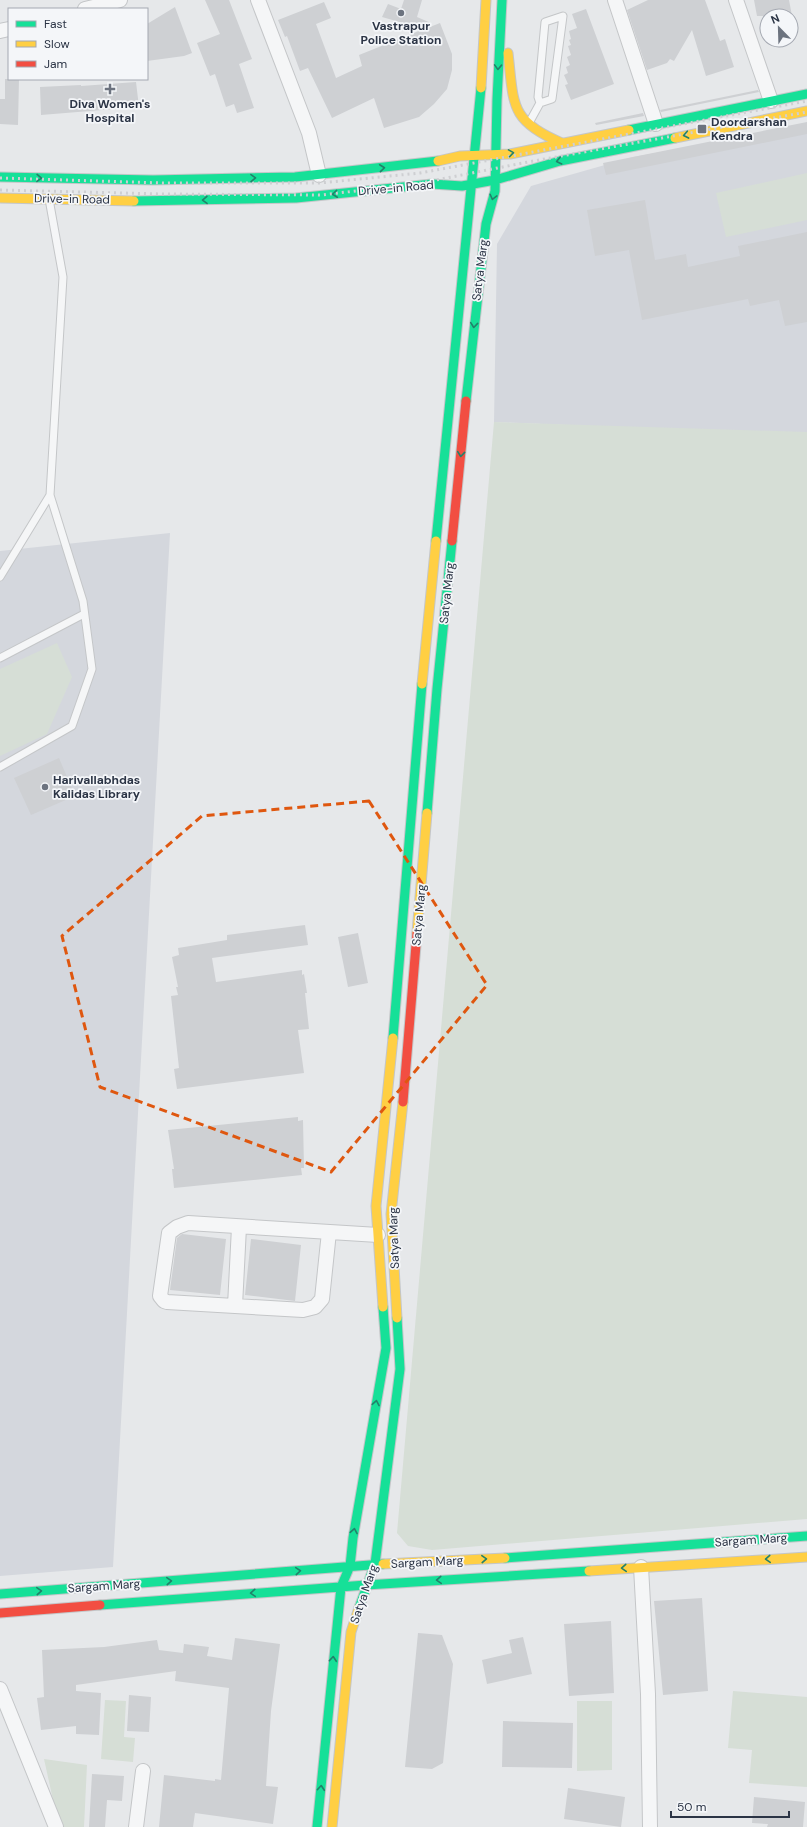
<svg xmlns="http://www.w3.org/2000/svg" width="807" height="1827" viewBox="0 0 807 1827" font-family="'DM Sans',sans-serif">
	<rect width="100%" height="100%" fill="#e6e8ea"/>
	<path fill="#d4d7dd" d="M807 126V435L494 422 497 244 531 186 633 157Z
		M170 533 113 1567 0 1576V551Z"/>
	<path fill="#d6ded6" d="M807 173V220L726 237 716 193Z
		M494 422 807 432V1519L432 1550 408 1546 397 1533Z
		M57 643 72 677 47 734 0 756V669Z
		M733 1691 807 1697V1787L749 1783 752 1750 728 1748Z
		M105 1700 126 1701 124 1737 135 1738 133 1762 101 1759Z
		M577 1701H612V1770L577 1771Z
		M44 1759 87 1765 84 1827H59Z"/>
	<path fill="#ced0d3" d="M205 0H229L252 59 239 64 254 108 237 113 234 104 226 107 215 74 210 76 197 43 220 34Z
		M404 0H422L417 17 431 23 430 27 440 23 452 54V70L447 89 434 104 419 117 384 128 374 98 332 118 308 68 300 71 287 36 285 37 278 20 324 2 331 18 316 24 336 78 362 66 359 55 424 29 382 17 388 4 401 9Z
		M648 0H705L720 41 725 39 734 67 706 76 692 30 674 61 670 59 667 63 647 70 627 10Z
		M754 0H789L792 16H757Z
		M175 7 192 53 184 56 147 61V24Z
		M586 9 614 84 571 100 565 85 568 84 564 75 568 73 566 67 570 65 567 57 571 55 568 46 571 45 569 40 571 39 569 31 577 28 572 14Z
		M5 79H19L18 125 0 124V99H5Z
		M136 82 139 107 41 115 40 87 81 85V86Z
		M758 90 759 92 661 112 660 110Z
		M643 113 644 116 596 125 595 123Z
		M807 122V134L606 175 603 163Z
		M645 200 655 260 686 254 688 267 740 256 738 246 807 232V322L785 326 779 300 750 306 748 299 642 320 629 250 595 256 587 210Z
		M59 758 75 796 31 815 14 778Z
		M305 925 308 945 212 958 216 982 302 970V975L304 974 307 993H305L309 1029 298 1030 304 1073 177 1089 174 1069 179 1068 171 996 178 995 176 987H178L172 957 179 955 178 948 227 940V935Z
		M358 933 368 983 348 987 338 937Z
		M298 1117V1121L303 1120 304 1168H301L302 1175 174 1188 172 1169H174L168 1130Z
		M182 1234 226 1239 220 1295 170 1290 177 1238Z
		M251 1239 301 1245 295 1301 245 1295Z
		M702 1598 708 1691 663 1695 654 1601Z
		M611 1621 614 1693 569 1696 564 1624Z
		M418 1633 442 1635 453 1664 443 1763 432 1769 405 1767Z
		M523 1637 532 1674 487 1684 482 1660 512 1653 509 1640Z
		M235 1638 280 1644 271 1711 266 1786 278 1787 273 1824 195 1813 193 1827H159L164 1775 215 1781V1779L221 1780 229 1688 175 1681 176 1671 76 1685V1691L101 1693 99 1735 76 1734V1726L41 1730 37 1698 44 1697 42 1650 104 1647 157 1640 159 1650 183 1653 184 1644 209 1647 207 1656 232 1660Z
		M129 1695 151 1697 149 1732 127 1731Z
		M503 1721 573 1723 572 1768 502 1767Z
		M92 1774 124 1776 122 1801 107 1800 105 1827H89Z
		M568 1788 625 1797 621 1827 564 1819Z
		M754 1797 805 1802 803 1827H767L768 1824 752 1823Z"/>
	<g fill="none" stroke-linecap="round" stroke-linejoin="round">
		<g stroke="#c4c6c8" stroke-width="9">
			<path id="lane" d="M529 123 540 103 538 97 545 22 563 16 552 99 540 103
				M0 577 50 495
				M0 658 84 614
				M0 767 72 726 92 669 83 601 50 495 63 277 49 199"/>
		</g>
		<g stroke="#c4c6c8" stroke-width="16">
			<path id="street" d="M100 0 102 5 120 0
				M258 0 309 133 319 175
				M615 0 656 124
				M736 0 771 101
				M85 9 102 5
				M0 31 9 29
				M329 1232 322 1299 315 1307 303 1310 167 1302 164 1301 160 1296 169 1233 177 1227 188 1223 378 1235
				M235 1306 239 1227
				M641 1567 648 1694 650 1827
				M0 1689 56 1827
				M136 1827 143 1771"/>
		</g>
		<g stroke="#c4c6c8" stroke-width="11">
			<path id="fast" d="M629 130 807 94
				M0 177 153 180 295 177 438 161
				M134 201 296 198 432 184 462 186 495 180 560 161 675 138
				M466 401 486 224 495 191 497 100 502 0
				M436 541 481 88
				M427 813 437 689 452 541
				M393 1038 422 684
				M505 1558 807 1536
				M0 1594 383 1564
				M100 1605 366 1585 589 1571
				M359 1608 375 1564 400 1369 397 1318
				M317 1827 341 1587 350 1566 353 1538 386 1348 383 1307"/>
		</g>
		<g stroke="#c4c6c8" stroke-width="11">
			<path id="slow" d="M508 53C514 104 509 121 562 143
				M481 88 486 0
				M675 138 807 111
				M438 161 460 156 510 154 629 130
				M0 198 134 201
				M422 684 436 541
				M417 933 427 813
				M383 1307 376 1206 393 1038
				M397 1318 391 1214 403 1102
				M383 1564 505 1558
				M589 1571 807 1557
				M332 1827 351 1632 359 1608"/>
		</g>
		<g stroke="#c4c6c8" stroke-width="11">
			<path id="jam" d="M452 541 466 401
				M403 1102 417 933
				M0 1613 100 1605"/>
		</g>
		<use href="#lane" stroke="#f5f6f7" stroke-width="7"/>
		<use href="#street" stroke="#f5f6f7" stroke-width="14"/>
		<use href="#fast" stroke="#16e098" stroke-width="9"/>
		<use href="#slow" stroke="#ffcf43" stroke-width="9"/>
		<use href="#jam" stroke="#f24e42" stroke-width="9"/>
		<path stroke="#cecfd2" stroke-width="3" stroke-dasharray="2 4" stroke-linecap="butt" d="M0 178 163 183H320L420 173 807 101
			M0 190 163 194 322 195 421 183 528 162 807 112"/>
	</g>
	<defs><path id="oneway-chevron" d="M-2-3.5L2.5 0L-2 3.5" fill="none" stroke-width="1.6" stroke-linecap="round" stroke-linejoin="round"/></defs>
	<g stroke="#22816a">
		<use href="#oneway-chevron" transform="translate(498 67) rotate(92)"/>
		<use href="#oneway-chevron" transform="translate(686 135) rotate(169)"/>
		<use href="#oneway-chevron" transform="translate(511 153) rotate(-9)"/>
		<use href="#oneway-chevron" transform="translate(559 161) rotate(167)"/>
		<use href="#oneway-chevron" transform="translate(382 168) rotate(-6)"/>
		<use href="#oneway-chevron" transform="translate(39 178) rotate(1)"/>
		<use href="#oneway-chevron" transform="translate(253 178) rotate(-1)"/>
		<use href="#oneway-chevron" transform="translate(335 194) rotate(174)"/>
		<use href="#oneway-chevron" transform="translate(493 197) rotate(104)"/>
		<use href="#oneway-chevron" transform="translate(205 200) rotate(179)"/>
		<use href="#oneway-chevron" transform="translate(474 325) rotate(96)"/>
		<use href="#oneway-chevron" transform="translate(461 454) rotate(96)"/>
		<use href="#oneway-chevron" transform="translate(376 1403) rotate(-80)"/>
		<use href="#oneway-chevron" transform="translate(354 1531) rotate(-80)"/>
		<use href="#oneway-chevron" transform="translate(484 1559) rotate(-3)"/>
		<use href="#oneway-chevron" transform="translate(768 1559) rotate(176)"/>
		<use href="#oneway-chevron" transform="translate(624 1568) rotate(176)"/>
		<use href="#oneway-chevron" transform="translate(298 1571) rotate(-5)"/>
		<use href="#oneway-chevron" transform="translate(439 1580) rotate(176)"/>
		<use href="#oneway-chevron" transform="translate(169 1581) rotate(-4)"/>
		<use href="#oneway-chevron" transform="translate(39 1591) rotate(-4)"/>
		<use href="#oneway-chevron" transform="translate(253 1593) rotate(176)"/>
		<use href="#oneway-chevron" transform="translate(333 1659) rotate(-85)"/>
		<use href="#oneway-chevron" transform="translate(321 1788) rotate(-85)"/>
	</g>
	<path fill="none" stroke="#df570f" stroke-width="3" stroke-dasharray="8 5" stroke-linejoin="round" d="M369 801 487 985 331 1172 100 1087 62 936 202 816Z"/>
	<g fill="#6c737f" stroke="#f4f6f9" stroke-width="1.5">
		<circle cx="401" cy="13" r="4"/>
		<path d="M108 83h4v4h4v4h-4v4h-4v-4h-4v-4h4z"/>
		<rect x="697" y="124" width="10" height="10" rx="2"/>
		<circle cx="45" cy="787" r="4"/>
	</g>
	<g text-anchor="middle" stroke-width="3.5" stroke-linejoin="round" paint-order="stroke">
		<g font-size="12" font-weight="bold" fill="#2b3445" stroke="#f4f6f9">
			<text x="401" y="30">Vastrapur<tspan x="401" dy="14">Police Station</tspan></text>
			<text x="110" y="108">Diva Women's<tspan x="110" dy="14">Hospital</tspan></text>
			<text x="711" y="126" text-anchor="start">Doordarshan<tspan x="711" dy="14">Kendra</tspan></text>
			<text x="53" y="784" text-anchor="start">Harivallabhdas<tspan x="53" dy="14">Kalidas Library</tspan></text>
		</g>
		<g font-size="12" fill="#2b3445" stroke="#f4f6f9">
			<text transform="translate(396 188) rotate(-5)" y="4">Drive-in Road</text>
			<text transform="translate(72 199) rotate(1)" y="4">Drive-in Road</text>
			<text transform="translate(480 270) rotate(-83)" y="4">Satya Marg</text>
			<text transform="translate(447 593) rotate(-84)" y="4">Satya Marg</text>
			<text transform="translate(419 915) rotate(-85)" y="4">Satya Marg</text>
			<text transform="translate(394 1238) rotate(-92)" y="4">Satya Marg</text>
			<text transform="translate(751 1540) rotate(-4)" y="4">Sargam Marg</text>
			<text transform="translate(427 1562) rotate(-3)" y="4">Sargam Marg</text>
			<text transform="translate(104 1586) rotate(-4)" y="4">Sargam Marg</text>
			<text transform="translate(364 1594) rotate(-71)" y="4">Satya Marg</text>
		</g>
	</g>
	<rect x="8" y="8" width="140" height="72" fill="#f4f6f9" stroke="#a4a8b1"/>
	<rect x="16" y="21" width="20" height="6" fill="#16e098" stroke="#a4a8b1"/>
	<text x="44" y="28" font-size="12" fill="#2b3445">Fast</text>
	<rect x="16" y="41" width="20" height="6" fill="#ffcf43" stroke="#a4a8b1"/>
	<text x="44" y="48" font-size="12" fill="#2b3445">Slow</text>
	<rect x="16" y="61" width="20" height="6" fill="#f24e42" stroke="#a4a8b1"/>
	<text x="44" y="68" font-size="12" fill="#2b3445">Jam</text>
	<g transform="translate(779 28) rotate(337)"><circle r="19" fill="#f4f6f9" stroke="#a4a8b1"/>
	<path d="M0-3L7 15L0 10L-7 15Z" fill="#6c737f"/>
	<text y="-6" font-size="11" font-weight="bold" text-anchor="middle" fill="#2b3445">N</text>
	</g>
	<path d="M671 1811v6h118v-6" fill="none" stroke="#2b3445" stroke-width="2"/>
	<text x="677" y="1811" font-size="12" fill="#2b3445" stroke="#f4f6f9" stroke-width="3" paint-order="stroke">50 m</text>
</svg>
